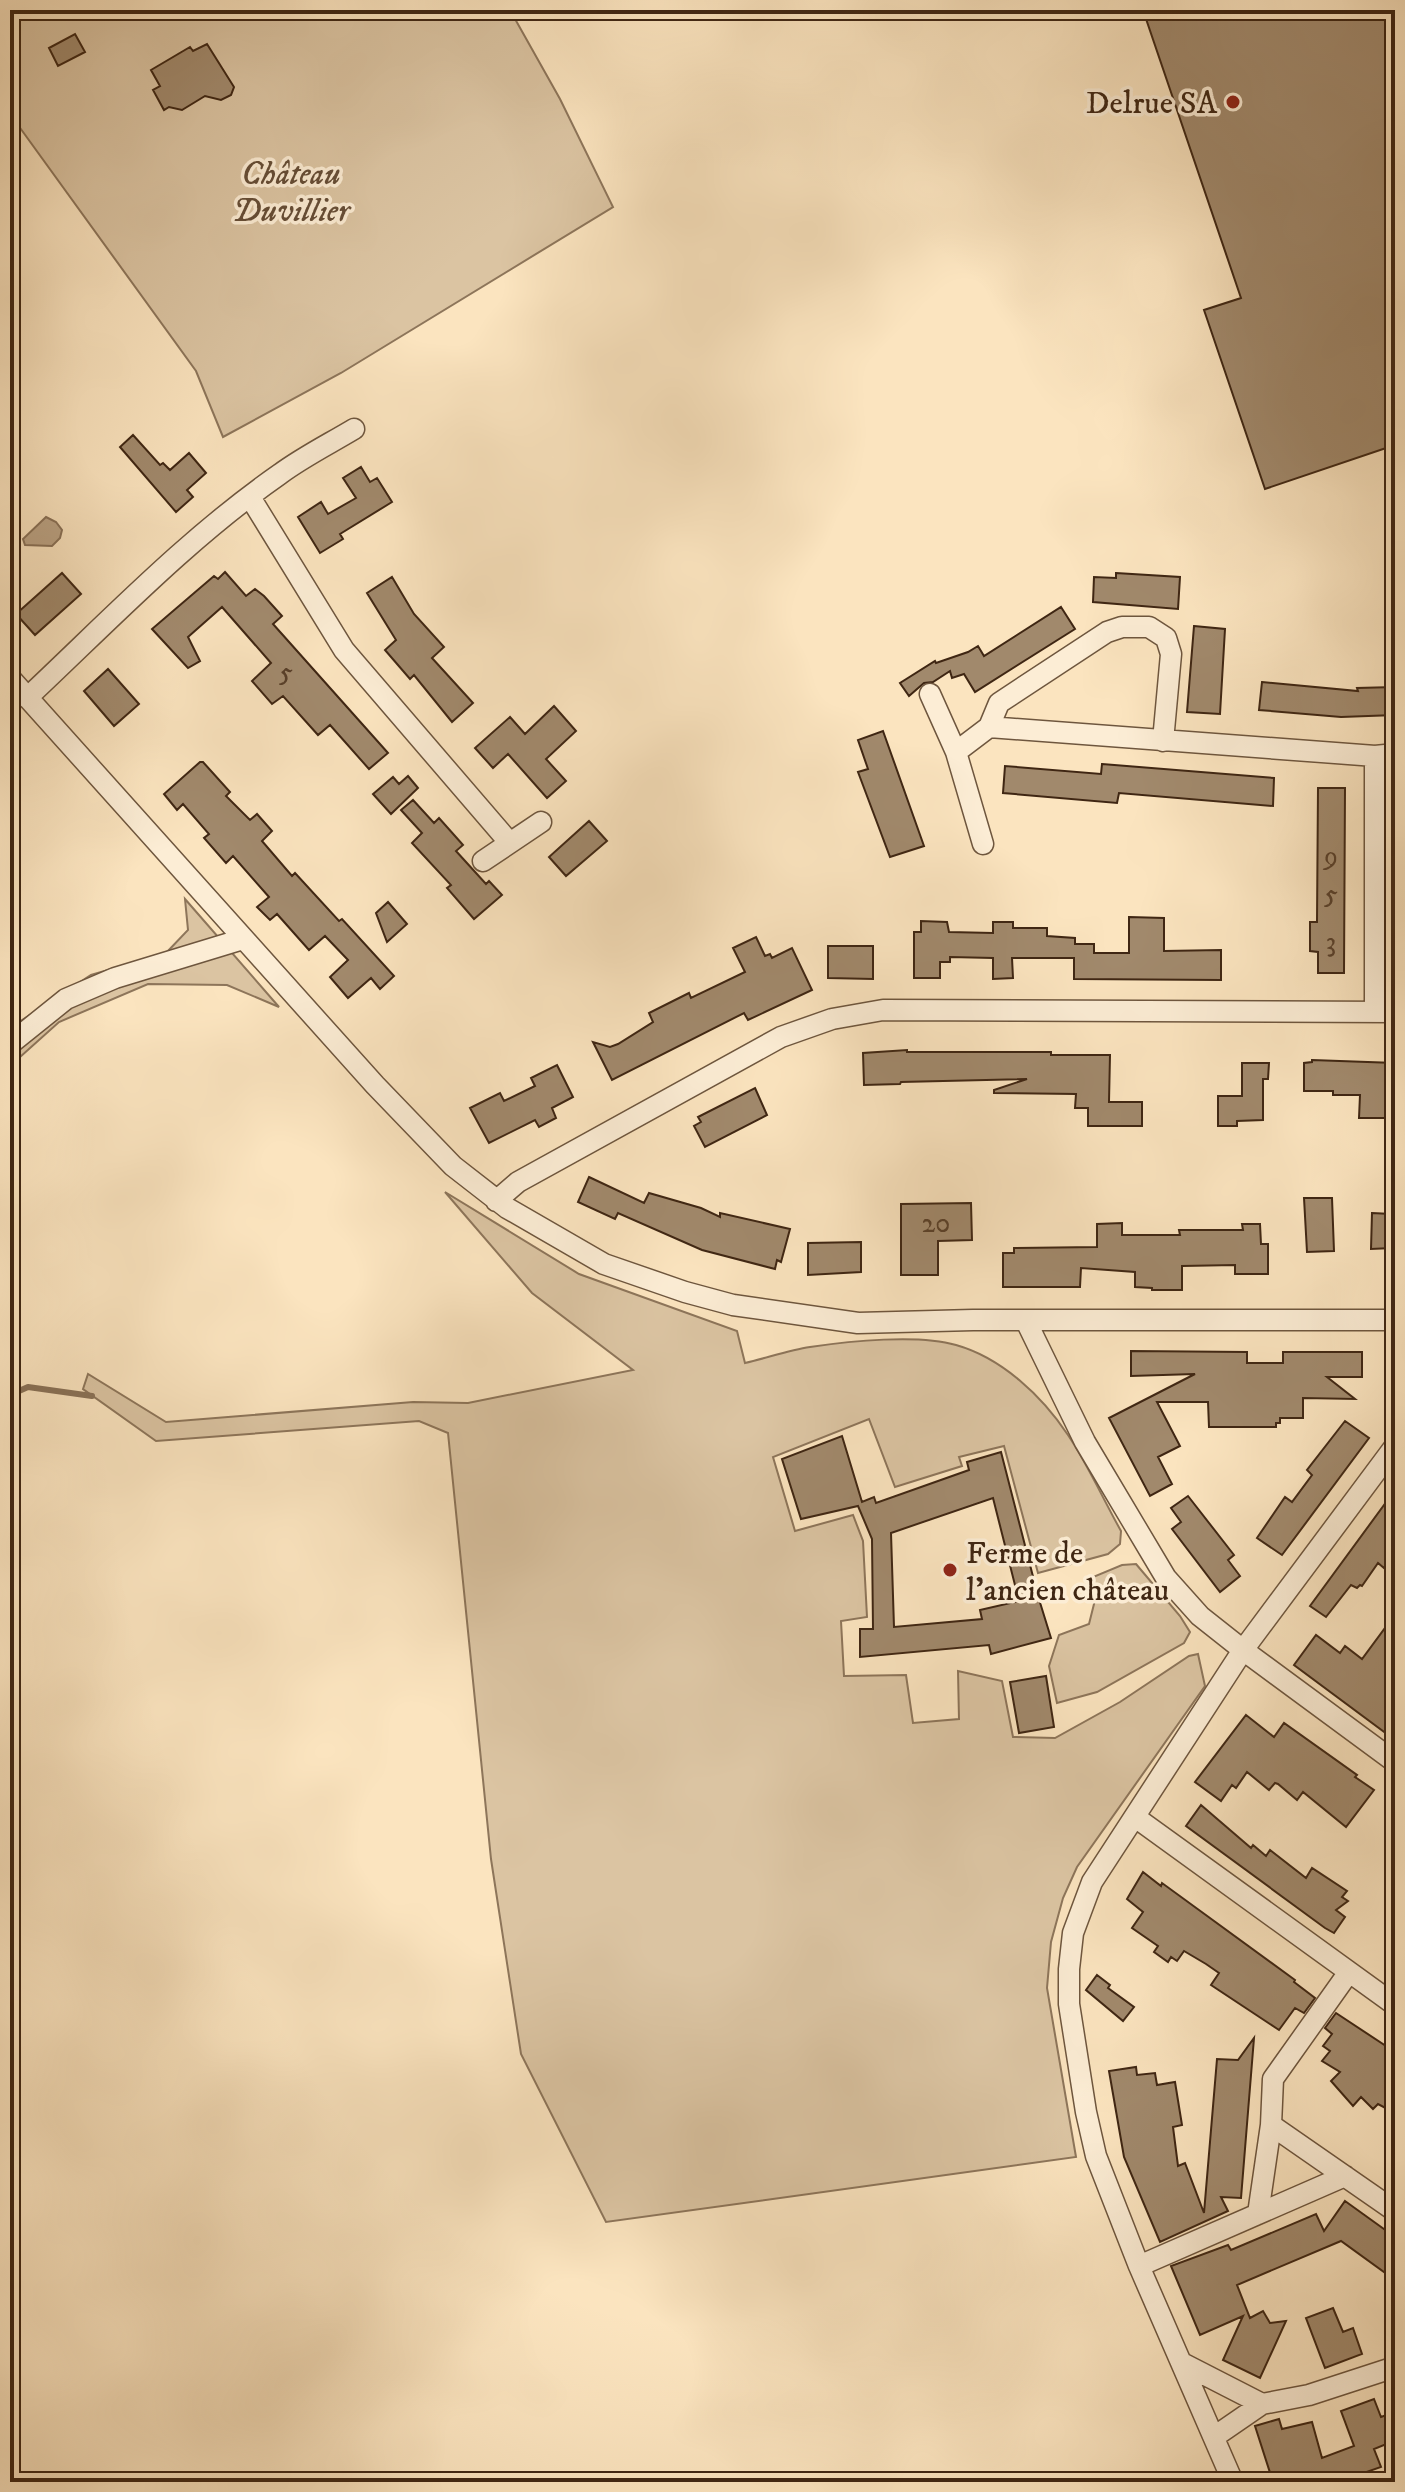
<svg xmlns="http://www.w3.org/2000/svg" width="1405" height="2492" viewBox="0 0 1405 2492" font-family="'IM FELL DW Pica',serif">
	<rect width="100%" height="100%" fill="#fbe4bf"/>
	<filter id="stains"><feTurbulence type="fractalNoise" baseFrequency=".0025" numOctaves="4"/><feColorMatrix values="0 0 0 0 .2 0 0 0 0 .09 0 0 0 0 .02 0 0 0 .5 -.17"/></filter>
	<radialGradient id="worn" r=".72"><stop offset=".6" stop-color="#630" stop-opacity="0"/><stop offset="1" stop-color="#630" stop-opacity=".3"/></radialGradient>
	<path fill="#dbc4a2" stroke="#8d755a" stroke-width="2" d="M10 10H510L560 99 613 207 341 373 223 437 196 371 10 114Z
		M185 899 279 1007 227 985 148 984 59 1022 10 1066V1028L91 975 166 953 188 930Z
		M445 1192 579 1274 737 1331 745 1363C767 1358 789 1350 810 1347 850 1341 918 1334 956 1345 1002 1358 1042 1396 1068 1435 1088 1465 1103 1499 1121 1531L1120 1544 1108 1554 1038 1573 1004 1446 959 1457 962 1466 895 1487 869 1419 773 1457 795 1531 853 1515 863 1541 867 1617 841 1621 844 1676 906 1675 913 1723 959 1719 958 1671 1002 1681 1013 1737 1055 1738 1120 1702 1189 1656 1198 1654 1205 1686 1077 1867 1063 1898 1051 1942 1047 1988 1076 2157 606 2222 521 2054 491 1859 448 1433 419 1421 156 1441 83 1389 88 1374 166 1422 413 1402 468 1403 633 1370 532 1293Z
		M1136 1564 1180 1616 1190 1632 1184 1643 1097 1692 1057 1703 1049 1666 1059 1635 1089 1624 1096 1596 1093 1577 1122 1565Z"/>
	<path fill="#bba385" stroke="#897157" stroke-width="2" d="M46 517 56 522 62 530 60 538 52 546 25 545 23 539Z"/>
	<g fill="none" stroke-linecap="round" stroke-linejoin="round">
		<path stroke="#897157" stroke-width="6" d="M10 1395 28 1387 92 1396"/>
	</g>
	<path fill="#a1896c" stroke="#3f2613" stroke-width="2" fill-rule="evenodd" d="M1143 10H1395V445L1265 489 1204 310 1241 298Z
		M75 34 85 52 58 66 49 48Z
		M207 44 234 87 231 95 221 100 205 96 182 110 169 107 164 110 153 90 160 86 151 70 190 47 193 51Z
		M133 435 160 465 163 463 170 470 189 453 206 473 187 490 193 497 176 512 120 447Z
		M361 467 370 482 377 478 392 502 340 534 343 539 320 553 298 517 321 502 328 514 356 498 343 478Z
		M225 572 246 596 255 589 264 596 282 616 273 624 388 753 369 769 330 725 318 735 283 696 272 704 252 681 271 663 222 607 188 637 200 661 188 668 152 629 214 576 218 579Z
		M62 573 81 594 35 635 16 614Z
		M1116 573 1180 577 1178 609 1093 602 1094 577 1116 578Z
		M392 577 414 614 444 647 432 658 473 703 452 722 414 675 410 679 385 650 396 640 367 593Z
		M1061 607 1075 629 975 692 964 674 952 678 950 671 933 682 924 683 909 696 900 683 935 661 936 663 968 652 978 646 984 656Z
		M1194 626 1225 629 1220 714 1187 712Z
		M108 669 139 704 114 726 84 691Z
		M1262 682 1358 691 1357 688 1395 687V715L1341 717 1259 710Z
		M554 706 576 731 546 759 566 781 547 798 508 754 493 768 475 748 510 717 525 734Z
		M883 731 924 846 890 857 858 772 868 769 858 740Z
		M200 762H203L230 792 226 796 250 820 257 814 272 831 262 841 292 876 295 873 339 921 342 919 394 976 380 989 371 978 348 998 330 977 348 960 325 936 309 950 277 914 270 920 257 907 269 897 233 856 226 863 204 838 209 834 183 804 177 810 164 794Z
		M1102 764 1274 778 1273 806 1119 793 1117 803 1003 793 1005 766 1101 774Z
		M408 776 418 788 391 814 373 794 393 777 399 784Z
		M1318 788H1345L1344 973H1318V952L1310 951V922H1317Z
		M413 800 434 823 439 818 463 845 456 851 486 884 489 881 502 895 474 919 447 888 451 885 412 843 422 833 401 810Z
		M589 821 607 841 566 876 549 857Z
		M388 902 407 924 387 942 376 913Z
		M1129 917 1164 918V951L1221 950V980L1074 979V958H1012L1013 978 993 979V958L950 957V962H940V978H914V932H921V921L947 922 949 932 993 933V922H1013V928H1047V936L1075 938V944H1094V953H1129Z
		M756 937 765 956 770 954 772 958 792 948 812 990 748 1020 744 1013 612 1080 593 1042 610 1047 618 1044 653 1022 649 1013 689 993 691 998 745 972 733 948Z
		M828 946H873V979L828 978Z
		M907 1050V1052H1051V1055H1110L1109 1102H1142V1126H1088V1108H1075L1076 1094 994 1093V1090L1027 1079 901 1082 900 1084 864 1085 863 1053Z
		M1312 1060 1395 1063V1118H1359L1360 1095H1333V1091H1304V1063L1312 1062Z
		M1242 1063H1269L1268 1079H1263V1120L1237 1121V1126H1218V1096H1242Z
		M557 1065 573 1097 552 1108 556 1118 539 1127 535 1120 489 1143 470 1108 500 1093 504 1101 535 1086 531 1078Z
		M755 1088 767 1115 705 1147 694 1126 701 1122 698 1117Z
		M589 1177 644 1203 649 1193 701 1208 720 1217V1213L790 1229 781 1262 777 1260 775 1269 702 1250 618 1213 615 1219 578 1202Z
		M1304 1198H1332L1334 1251 1307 1252Z
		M971 1203 972 1240 938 1241V1275H901V1204Z
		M1372 1213 1391 1214 1392 1248 1371 1249Z
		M1122 1223V1235H1180L1179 1230H1243L1242 1224H1260L1261 1244H1268V1274H1235V1265L1182 1266V1290H1152V1288L1135 1287V1272L1081 1268 1080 1287H1003V1253H1014V1248L1097 1247V1224Z
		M861 1242V1272L808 1275V1243Z
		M1131 1351 1247 1352V1363H1283V1352H1362V1377H1327L1355 1399 1303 1398V1418H1280V1423H1276V1427H1209L1208 1402H1157L1180 1446 1158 1457 1172 1484 1150 1496 1109 1418 1195 1374 1131 1376Z
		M1345 1421 1369 1438 1282 1555 1257 1538 1285 1497 1292 1502 1312 1475 1307 1470Z
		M842 1436 862 1502 874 1497 876 1503 969 1470 967 1462 1001 1452 1038 1596 1051 1638 991 1654 989 1645 860 1657V1629H873L872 1539 858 1506 801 1519 782 1459ZM993 1498 1019 1601 980 1610 982 1619 894 1627 891 1533Z
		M1395 1490V1552L1384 1568 1378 1563 1362 1586 1360 1585 1357 1588 1351 1585 1326 1617 1310 1606Z
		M1188 1496 1234 1555 1228 1560 1240 1576 1220 1592 1172 1529 1181 1522 1171 1508Z
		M1385 1628 1395 1636V1740L1294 1665 1316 1635 1340 1653 1345 1646 1362 1659Z
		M1046 1676 1054 1727 1019 1733 1010 1682Z
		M1246 1715 1274 1737 1284 1723 1357 1775 1355 1777 1374 1790 1346 1827 1303 1792 1297 1800 1278 1784 1275 1783 1269 1790 1247 1772 1236 1788 1232 1785 1221 1801 1195 1782Z
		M1201 1805 1251 1848 1253 1845 1266 1856 1270 1850 1306 1878 1312 1868 1347 1891 1342 1897 1348 1901 1336 1910 1345 1917 1334 1933 1325 1928 1186 1826Z
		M1143 1872 1161 1886 1162 1883 1295 1980 1294 1982 1315 1998 1304 2013 1295 2008 1279 2030 1211 1985 1219 1973 1206 1964 1184 1951 1177 1961 1171 1957 1168 1962 1154 1952 1158 1946 1132 1928 1143 1912 1127 1899Z
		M1097 1975 1110 1985 1108 1988 1134 2007 1123 2021 1086 1990Z
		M1336 2013 1395 2052V2113L1378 2104 1373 2109 1361 2097 1353 2106 1331 2081 1340 2072 1322 2061 1330 2051 1323 2046 1332 2034 1325 2028Z
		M1254 2038 1241 2198 1221 2197 1228 2211 1160 2242 1124 2157 1109 2071 1136 2067 1137 2075 1155 2073 1157 2085 1175 2082 1182 2125 1173 2127 1178 2166 1185 2163 1204 2213 1217 2059 1238 2060Z
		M1345 2201 1395 2237V2280L1341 2241 1237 2285 1250 2318 1263 2311 1270 2323 1286 2321 1260 2378 1223 2360 1243 2316 1200 2335 1171 2266 1228 2245 1231 2250 1316 2214 1324 2231Z
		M1333 2308 1343 2332 1353 2328 1362 2354 1325 2368 1306 2318Z
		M1374 2399 1381 2417 1395 2412V2436L1387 2439 1389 2443 1374 2449 1381 2467 1338 2482H1273L1255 2426 1279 2419 1282 2429 1312 2422 1322 2458 1354 2446 1341 2411Z"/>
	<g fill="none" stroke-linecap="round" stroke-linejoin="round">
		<g stroke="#6e563e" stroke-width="23">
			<path id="street" d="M250 497 344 650 509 842
				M10 678 375 1085 453 1166 507 1208 604 1264 685 1292 733 1305 858 1323 973 1320H1395
				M930 694 956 752 983 844
				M27 698C109 621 188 538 280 474 303 457 329 444 354 429
				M989 727 1375 756 1395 754
				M956 752 989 727 999 703 1107 632 1122 627H1149L1166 638 1171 654 1163 741
				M483 861 541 822
				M1375 1012V756
				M10 1044 66 999 115 978 243 939
				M496 1201 518 1182 781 1037 832 1019 883 1010 1395 1012
				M1026 1321 1085 1442 1166 1578 1200 1616 1243 1650 1395 1762
				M1135 1817 1395 2005
				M1349 1972 1273 2079 1271 2125 1395 2211
				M1258 2214 1271 2125
				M1139 2266 1345 2176
				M1182 2363 1262 2404
				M1214 2437 1262 2404 1309 2395 1395 2367
				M1233 2482 1139 2266 1096 2156 1086 2112 1069 2004V1969L1073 1933 1092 1882 1243 1650 1395 1446"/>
		</g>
		<use href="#street" stroke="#fcedd5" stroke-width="20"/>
	</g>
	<g fill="#8f2418" stroke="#fcedd5" stroke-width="3">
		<circle cx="1233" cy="102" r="8"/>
		<circle cx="950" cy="1570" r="8"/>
	</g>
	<g text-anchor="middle" stroke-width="7" stroke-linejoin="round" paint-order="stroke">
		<g font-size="28" fill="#583f29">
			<text x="286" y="681">5</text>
			<text x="1331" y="865">9</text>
			<text x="1331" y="903">5</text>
			<text x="1331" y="951">3</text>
			<text x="936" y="1232">20</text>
		</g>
		<g font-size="32" fill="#3f2613" stroke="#fcedd5" text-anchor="end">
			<text x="1217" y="113">Delrue SA</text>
			<text x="966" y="1563" text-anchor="start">Ferme de<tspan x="966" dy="37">l'ancien château</tspan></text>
		</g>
		<g font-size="32" font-style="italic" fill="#664e37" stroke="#fcedd5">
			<text x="291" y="184">Château<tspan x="291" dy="37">Duvillier</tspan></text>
		</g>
	</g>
	<rect width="1405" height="2492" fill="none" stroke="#fbe4bf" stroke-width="40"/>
	<rect x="12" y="12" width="1381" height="2468" fill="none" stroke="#3f2613" stroke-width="4"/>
	<rect x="20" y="20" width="1365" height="2452" fill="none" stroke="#3f2613" stroke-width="2"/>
	<rect width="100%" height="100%" filter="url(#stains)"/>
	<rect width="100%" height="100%" fill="url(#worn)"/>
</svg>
